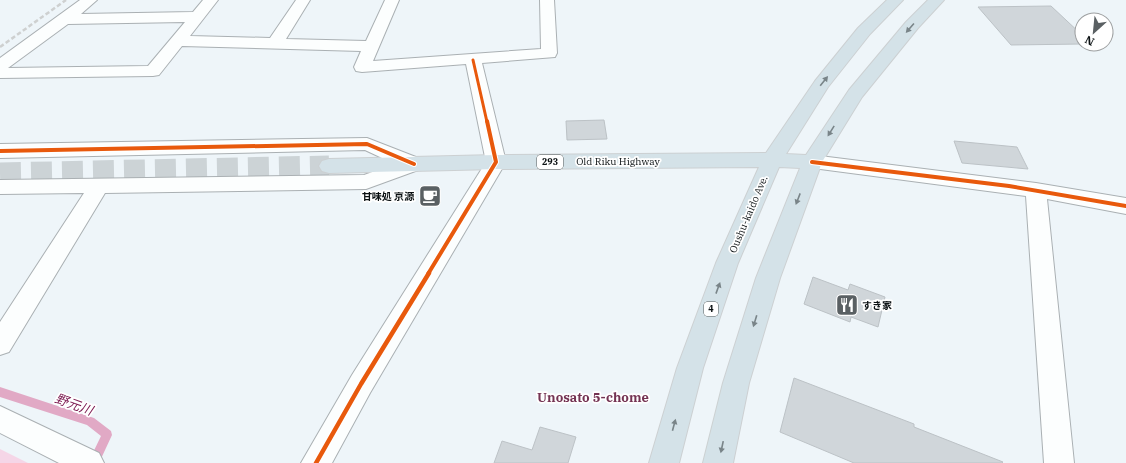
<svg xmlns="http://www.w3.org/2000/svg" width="1126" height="463" viewBox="0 0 1126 463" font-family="'IBM Plex Serif','Noto Sans JP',serif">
	<rect width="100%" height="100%" fill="#eef5f9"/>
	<path fill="#f5d6e7" d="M0 449 28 463H0Z"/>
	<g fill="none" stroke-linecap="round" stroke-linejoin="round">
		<path fill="#e1a9c5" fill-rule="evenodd" d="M0 387 94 418 111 431 112 435 99 463H88L101 436 87 425 0 397Z"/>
	</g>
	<path fill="#d0d6da" stroke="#bcc2c6" d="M1051 6 1082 35V44L1011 45 978 7Z
		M604 120 607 139 567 140 566 121Z
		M954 141 1017 147 1028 169 962 163Z
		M813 277 848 290 850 284 885 297 878 327 851 317 850 322 804 304Z
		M794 378 914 424V427L1003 462 1002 463H854L780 432Z
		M540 427 576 437 568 463H494L502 441 532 450Z"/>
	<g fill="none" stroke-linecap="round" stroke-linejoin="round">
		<path stroke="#ccd3d6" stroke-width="21" stroke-dasharray="21 10" stroke-linecap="butt" d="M0 173 329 166"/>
		<g stroke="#aab0b3" stroke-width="2">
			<path id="minor" d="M80 0H97L81 14 193 12 203 0H218L190 36 270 38 296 0H310L286 39 366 41 385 0H399L373 61 541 49 540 0H554L557 53 555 57 482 63 506 162 370 393 332 463H301L352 375 486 162 466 64 362 72 356 71 354 67 361 51 182 46 159 75 153 76 0 78V58ZM185 22 148 66 8 68 68 24Z
				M367 138 421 159 424 164 421 169 366 189 105 193 9 352 0 355V322L84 193 0 194V180L364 175 395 164 365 150 0 158V144Z
				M812 155 1036 183 1126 198V214L1047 199 1074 463H1044L1026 196 805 167 802 162 805 157Z
				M0 406 99 453 104 463H59L0 433Z"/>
		</g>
		<g stroke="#ccd0d2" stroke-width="2">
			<path id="highway" d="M887 0H903L870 34 828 87 786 154 806 155 849 90 906 22 928 0H944L918 28 862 97 822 162 780 278 749 383 733 463H703L723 383 756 278 800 168 779 167 738 263 703 368 679 463H649L677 368 716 263 759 167 496 169 329 173 322 171 319 166 322 161 329 159 496 155 766 153 815 81 858 28Z"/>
		</g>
		<use href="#minor" fill="#fcfefe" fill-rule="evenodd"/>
		<use href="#highway" fill="#d4e2e8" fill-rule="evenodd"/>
		<path stroke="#ced0d0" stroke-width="2.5" stroke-dasharray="4.5 2.5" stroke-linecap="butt" d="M0 47 66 0"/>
		<g stroke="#fff" stroke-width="5">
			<path id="cycleway-far2" d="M473 60 487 122"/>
		</g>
		<g stroke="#fff" stroke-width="6">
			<path id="cycleway-far1" d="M0 151 367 144 414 164
				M812 162 1009 186 1126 206
				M428 274 496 162 487 121"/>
		</g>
		<g stroke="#fff" stroke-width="7">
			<path id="cycleway" d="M316 463 361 384 429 273"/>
		</g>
		<use href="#cycleway-far2" stroke="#e8590c" stroke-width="3"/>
		<use href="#cycleway-far1" stroke="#e8590c" stroke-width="4"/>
		<use href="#cycleway" stroke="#e8590c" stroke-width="4.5"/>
	</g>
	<defs><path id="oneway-solid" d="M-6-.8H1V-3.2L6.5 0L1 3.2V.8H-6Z"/></defs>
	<g fill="#798488">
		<use href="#oneway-solid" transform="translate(910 28) rotate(131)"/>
		<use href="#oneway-solid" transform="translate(824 81) rotate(-51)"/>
		<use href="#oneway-solid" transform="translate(831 131) rotate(122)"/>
		<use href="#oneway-solid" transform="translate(798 199) rotate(111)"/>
		<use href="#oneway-solid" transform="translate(718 288) rotate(-70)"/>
		<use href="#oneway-solid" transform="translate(755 321) rotate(107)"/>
		<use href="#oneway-solid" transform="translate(674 425) rotate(-75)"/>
		<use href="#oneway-solid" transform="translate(722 447) rotate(102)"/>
	</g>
	<defs>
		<g id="cafe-square" transform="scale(1.15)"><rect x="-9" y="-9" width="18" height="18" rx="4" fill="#5a6063" stroke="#fff"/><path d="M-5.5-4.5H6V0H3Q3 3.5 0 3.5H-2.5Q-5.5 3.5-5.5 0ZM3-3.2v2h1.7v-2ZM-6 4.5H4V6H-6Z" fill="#fff"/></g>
		<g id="restaurant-square" transform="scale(1.15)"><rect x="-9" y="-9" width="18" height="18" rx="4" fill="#5a6063" stroke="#fff"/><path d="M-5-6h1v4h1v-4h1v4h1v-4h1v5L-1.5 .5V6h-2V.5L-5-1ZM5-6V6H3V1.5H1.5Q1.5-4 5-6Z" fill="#fff"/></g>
	</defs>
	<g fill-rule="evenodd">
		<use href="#cafe-square" x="430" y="196"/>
		<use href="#restaurant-square" x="847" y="305"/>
	</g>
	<g text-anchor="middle" stroke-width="3.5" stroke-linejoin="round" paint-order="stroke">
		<g fill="#fff" stroke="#545859" stroke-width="1">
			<rect x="537" y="155" width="26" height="14" rx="3"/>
			<rect x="704" y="302" width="14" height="14" rx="3"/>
		</g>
		<g font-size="9" font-weight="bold" fill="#0a1012">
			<text x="550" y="165">293</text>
			<text x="711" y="312">4</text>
		</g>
		<g font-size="10" fill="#0a1012" stroke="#fff">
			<text x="618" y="165">Old Riku Highway</text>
			<text transform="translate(748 214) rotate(-67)" y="4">Oushu-kaido Ave.</text>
		</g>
		<g font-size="10" font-weight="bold" fill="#0a1012" stroke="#fff" text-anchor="end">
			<text x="414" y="200">甘味処 京源</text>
			<text x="862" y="309" text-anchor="start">すき家</text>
		</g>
		<g font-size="13" font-weight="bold" fill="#743353" stroke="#fff">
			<text x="593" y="402">Unosato 5-chome</text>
		</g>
		<g font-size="13" font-style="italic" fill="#7b1950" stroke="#fff">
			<text transform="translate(74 404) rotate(20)" y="5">野元川</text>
		</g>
	</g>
	<g transform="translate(1094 32) rotate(207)"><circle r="19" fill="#ffffff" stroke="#9d9fa0"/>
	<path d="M0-3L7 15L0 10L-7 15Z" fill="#5a6063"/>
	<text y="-6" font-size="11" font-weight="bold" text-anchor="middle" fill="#0a1012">N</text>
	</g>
</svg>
